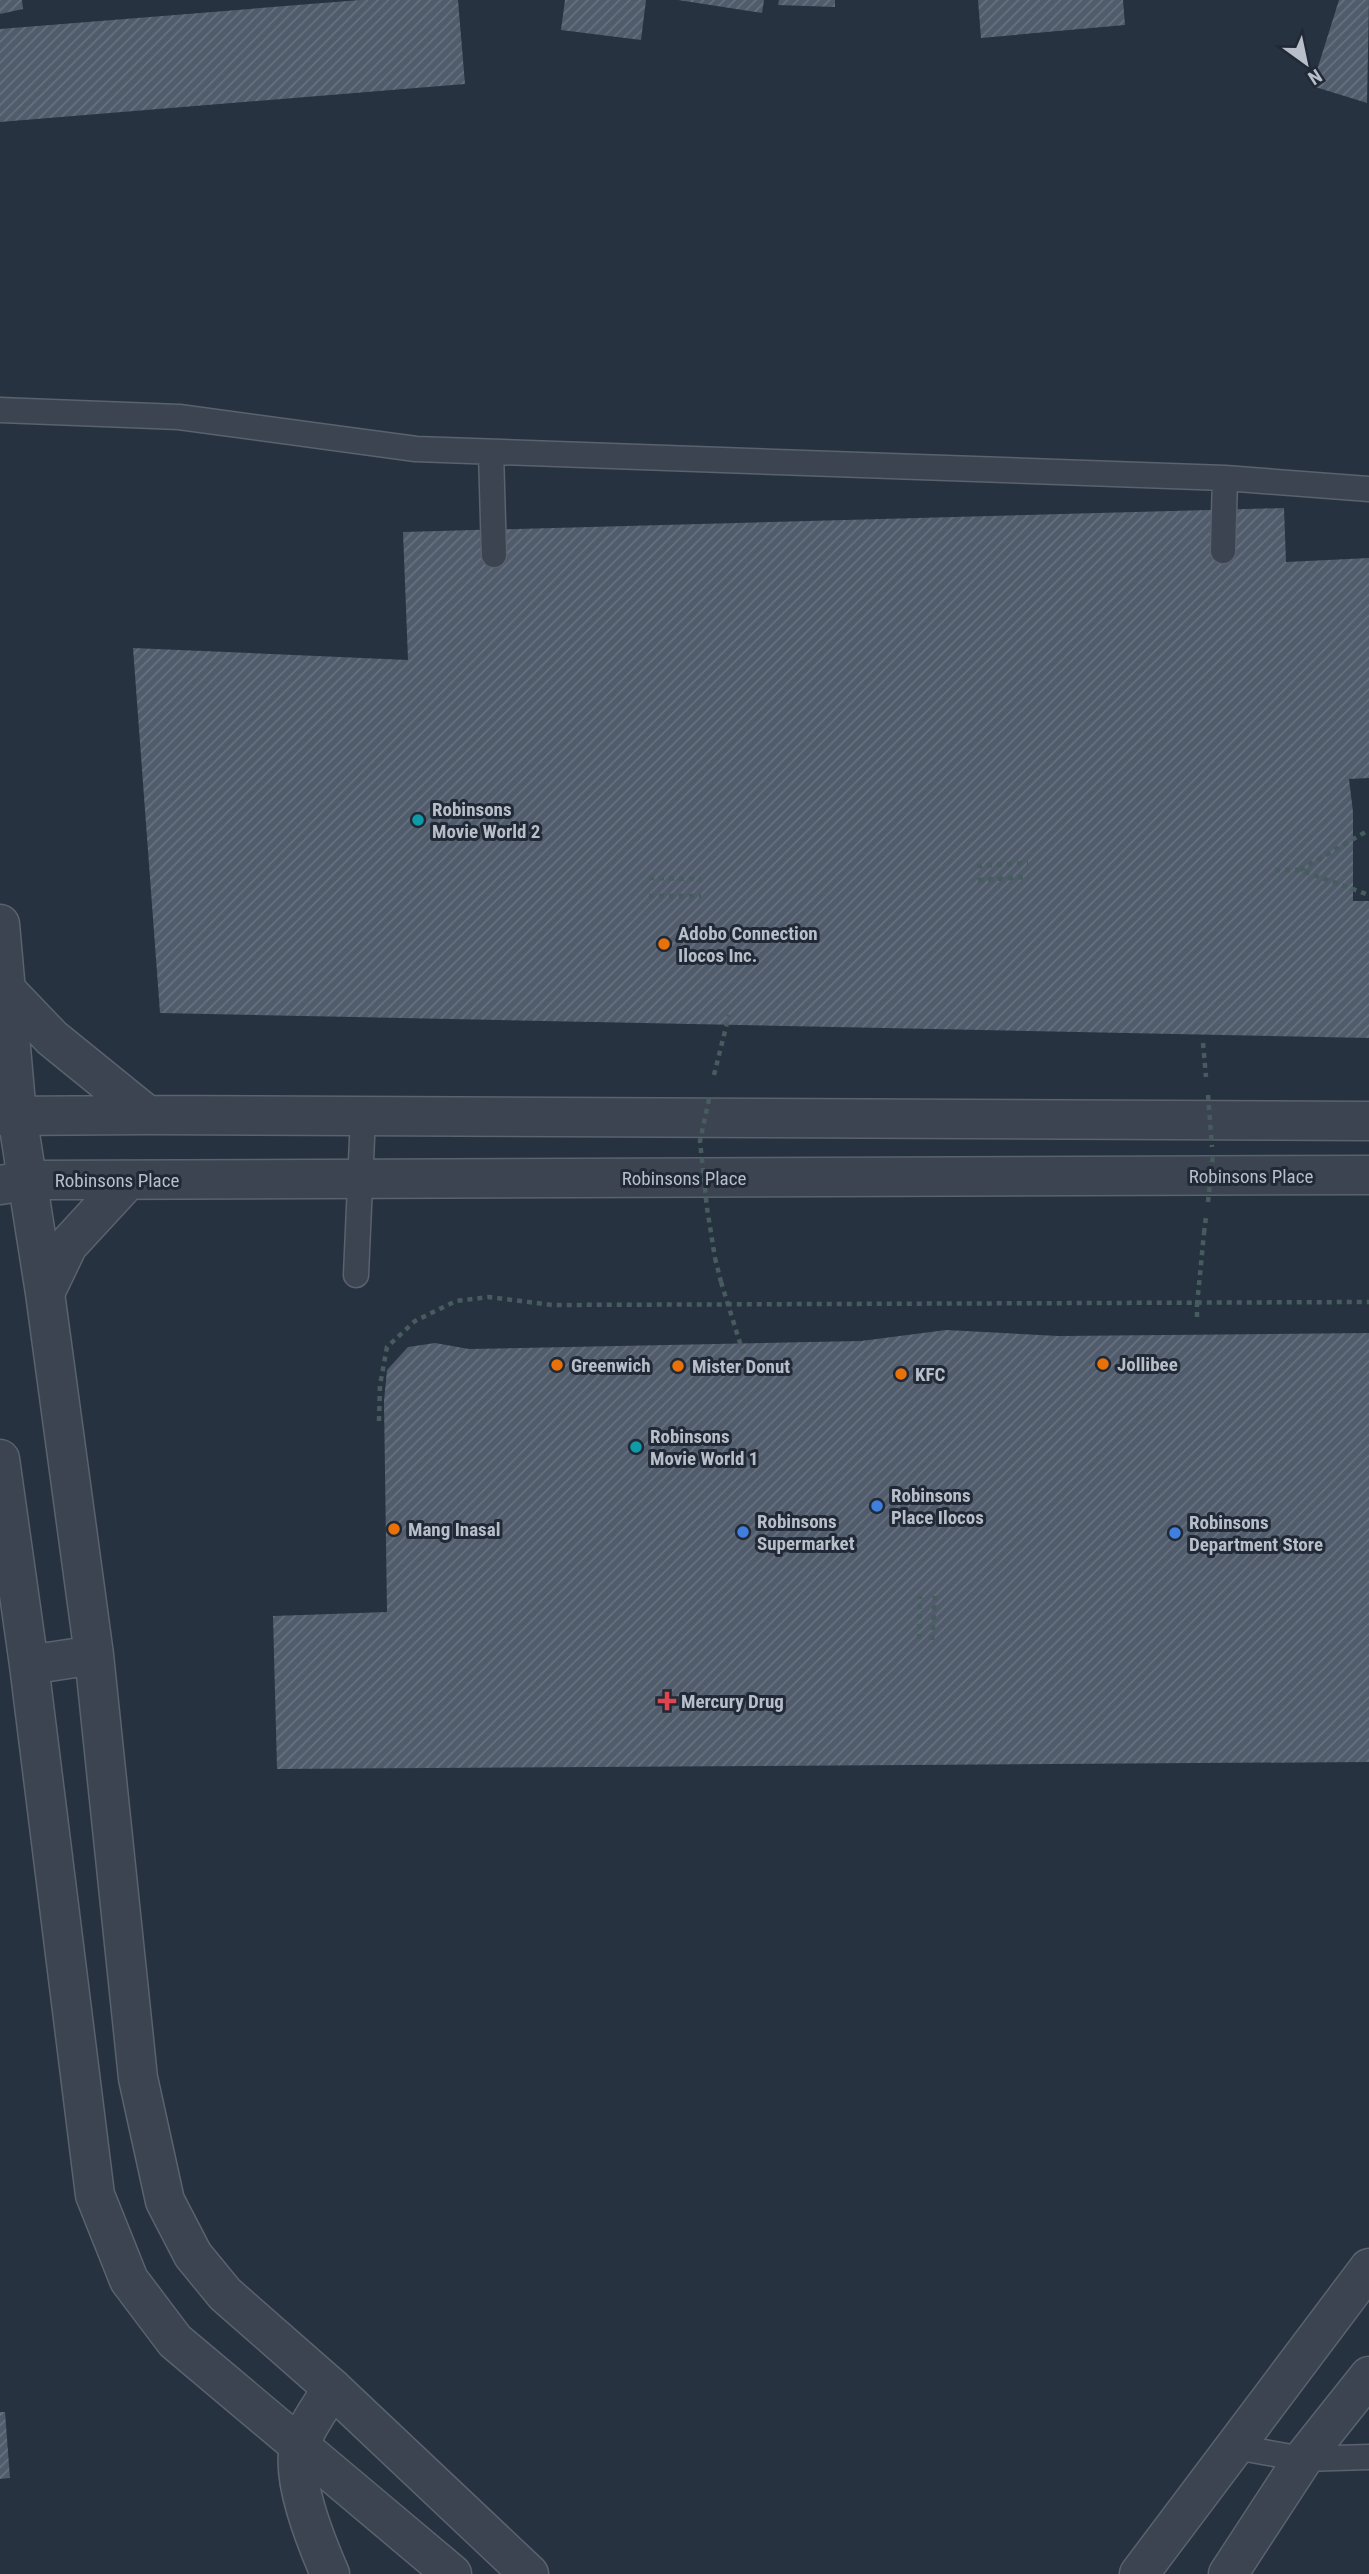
<svg xmlns="http://www.w3.org/2000/svg" width="1369" height="2574" viewBox="0 0 1369 2574" font-family="'Roboto Condensed',sans-serif">
	<defs>
		<pattern id="building-hatch" width="6" height="6" patternUnits="userSpaceOnUse" patternTransform="scale(1.75)"><rect width="6" height="6" fill="#505b6b"/><path d="M-1 1l2-2M0 6l6-6M5 7l2-2" fill="none" stroke="#67717f"/></pattern>
	</defs>
	<rect width="100%" height="100%" fill="#273240"/>
	<path fill="url(#building-hatch)" d="M0 0H22L23 9 0 14Z
		M360 0H458L465 84 0 122V29Z
		M565 0H646L641 40 561 30Z
		M678 0H764L762 13Z
		M779 0H835V7L778 5Z
		M978 0H1123L1125 25 981 38Z
		M1339 0H1369L1367 103 1312 86Z
		M1284 508 1286 562 1369 558V778L1349 779 1353 812V901H1369V1038L160 1013 133 648 408 660 403 532Z
		M946 1330 1059 1336 1369 1333V1762L277 1769 273 1616 387 1612 384 1401 387 1370 408 1347 435 1343 469 1349 861 1341Z
		M0 2412H5L10 2478 0 2479Z"/>
	<g fill="none" stroke-linecap="round" stroke-linejoin="round">
		<g stroke="#59626d" stroke-width="27">
			<path id="service" d="M0 410 179 417 416 449 1225 478 1369 489
				M491 453 494 555
				M1223 551 1225 478
				M356 1275 363 1116
				M1235 2447 1303 2459 1369 2457"/>
		</g>
		<g stroke="#59626d" stroke-width="41">
			<path id="minor" d="M330 2574C317 2544 289 2476 300 2444 307 2425 322 2406 332 2388"/>
		</g>
		<g stroke="#59626d" stroke-width="41">
			<path id="tertiary" d="M0 924 17 1115 45 1293 94 1655 138 2078 165 2201 193 2255 225 2294 332 2388 529 2574
				M6 990 52 1038 147 1115
				M0 1116 147 1115 1369 1121
				M0 1185 28 1180 1369 1175
				M45 1293 68 1245 128 1180
				M0 1459 29 1665 95 2195 129 2280 175 2341 452 2574
				M29 1665 94 1655
				M1139 2574 1369 2268
				M1228 2574 1303 2459 1369 2376"/>
		</g>
		<path stroke="#475c5e" stroke-width="4.5" stroke-dasharray="5 5" stroke-linecap="butt" d="M977 866 1028 863
			M1275 870H1300L1369 895
			M1300 870 1369 830
			M649 878 701 879
			M978 880 1028 877
			M649 896H701
			M1203 1043 1206 1077
			M714 1075 729 1015
			M1204 1233 1206 1217
			M715 1258 721 1282
			M1197 1317V1305
			M379 1421 380 1385 387 1347 415 1321 456 1301 489 1297 552 1305 1369 1302
			M919 1639 920 1596
			M932 1640 935 1596"/>
		<use href="#service" stroke="#3b4450" stroke-width="24"/>
		<use href="#minor" stroke="#3b4450" stroke-width="38"/>
		<use href="#tertiary" stroke="#3b4450" stroke-width="38"/>
		<path stroke="#475c5e" stroke-width="4.5" stroke-dasharray="5 5" stroke-linecap="butt" d="M1208 1095 1212 1147
			M709 1099 700 1141 707 1208 715 1258
			M1208 1202 1213 1155
			M721 1282 745 1359
			M1197 1305 1204 1233"/>
	</g>
	<g fill="#0f9aa8" stroke="#202935" stroke-width="2.5">
		<circle cx="418" cy="820" r="7"/>
		<circle cx="636" cy="1447" r="7"/>
	</g>
	<g fill="#e8710a" stroke="#202935" stroke-width="2.5">
		<circle cx="664" cy="944" r="7"/>
		<circle cx="1103" cy="1364" r="7"/>
		<circle cx="557" cy="1365" r="7"/>
		<circle cx="678" cy="1366" r="7"/>
		<circle cx="901" cy="1374" r="7"/>
		<circle cx="394" cy="1529" r="7"/>
	</g>
	<g fill="#3f7fe0" stroke="#202935" stroke-width="2.5">
		<circle cx="877" cy="1506" r="7"/>
		<circle cx="743" cy="1532" r="7"/>
		<circle cx="1175" cy="1533" r="7"/>
	</g>
	<path fill="#e0444e" stroke="#202935" stroke-width="2.5" d="M663.5 1690.5h7v7h7v7h-7v7h-7v-7h-7v-7h7z"/>
	<g text-anchor="middle" stroke-width="6" stroke-linejoin="round" paint-order="stroke">
		<g font-size="19" font-weight="bold" fill="#b8bfca" stroke="#202935" text-anchor="start">
			<text x="432" y="816">Robinsons<tspan x="432" dy="22">Movie World 2</tspan></text>
			<text x="678" y="940">Adobo Connection<tspan x="678" dy="22">Ilocos Inc.</tspan></text>
			<text x="1117" y="1371">Jollibee</text>
			<text x="571" y="1372">Greenwich</text>
			<text x="692" y="1373">Mister Donut</text>
			<text x="915" y="1381">KFC</text>
			<text x="650" y="1443">Robinsons<tspan x="650" dy="22">Movie World 1</tspan></text>
			<text x="891" y="1502">Robinsons<tspan x="891" dy="22">Place Ilocos</tspan></text>
			<text x="757" y="1528">Robinsons<tspan x="757" dy="22">Supermarket</tspan></text>
			<text x="1189" y="1529">Robinsons<tspan x="1189" dy="22">Department Store</tspan></text>
			<text x="408" y="1536">Mang Inasal</text>
			<text x="681" y="1708">Mercury Drug</text>
		</g>
		<g font-size="19" fill="#b8bfca" stroke="#202935">
			<text x="1251" y="1183">Robinsons Place</text>
			<text x="684" y="1185">Robinsons Place</text>
			<text x="117" y="1187">Robinsons Place</text>
		</g>
	</g>
	<g transform="translate(1306 63) rotate(147)" stroke="#202935" stroke-width="5" paint-order="stroke">
	<path d="M0-5L12 26L0 18L-12 26Z" fill="#b8bfca"/>
	<text y="-10" font-size="19" font-weight="bold" text-anchor="middle" fill="#b8bfca">N</text>
	</g>
</svg>
